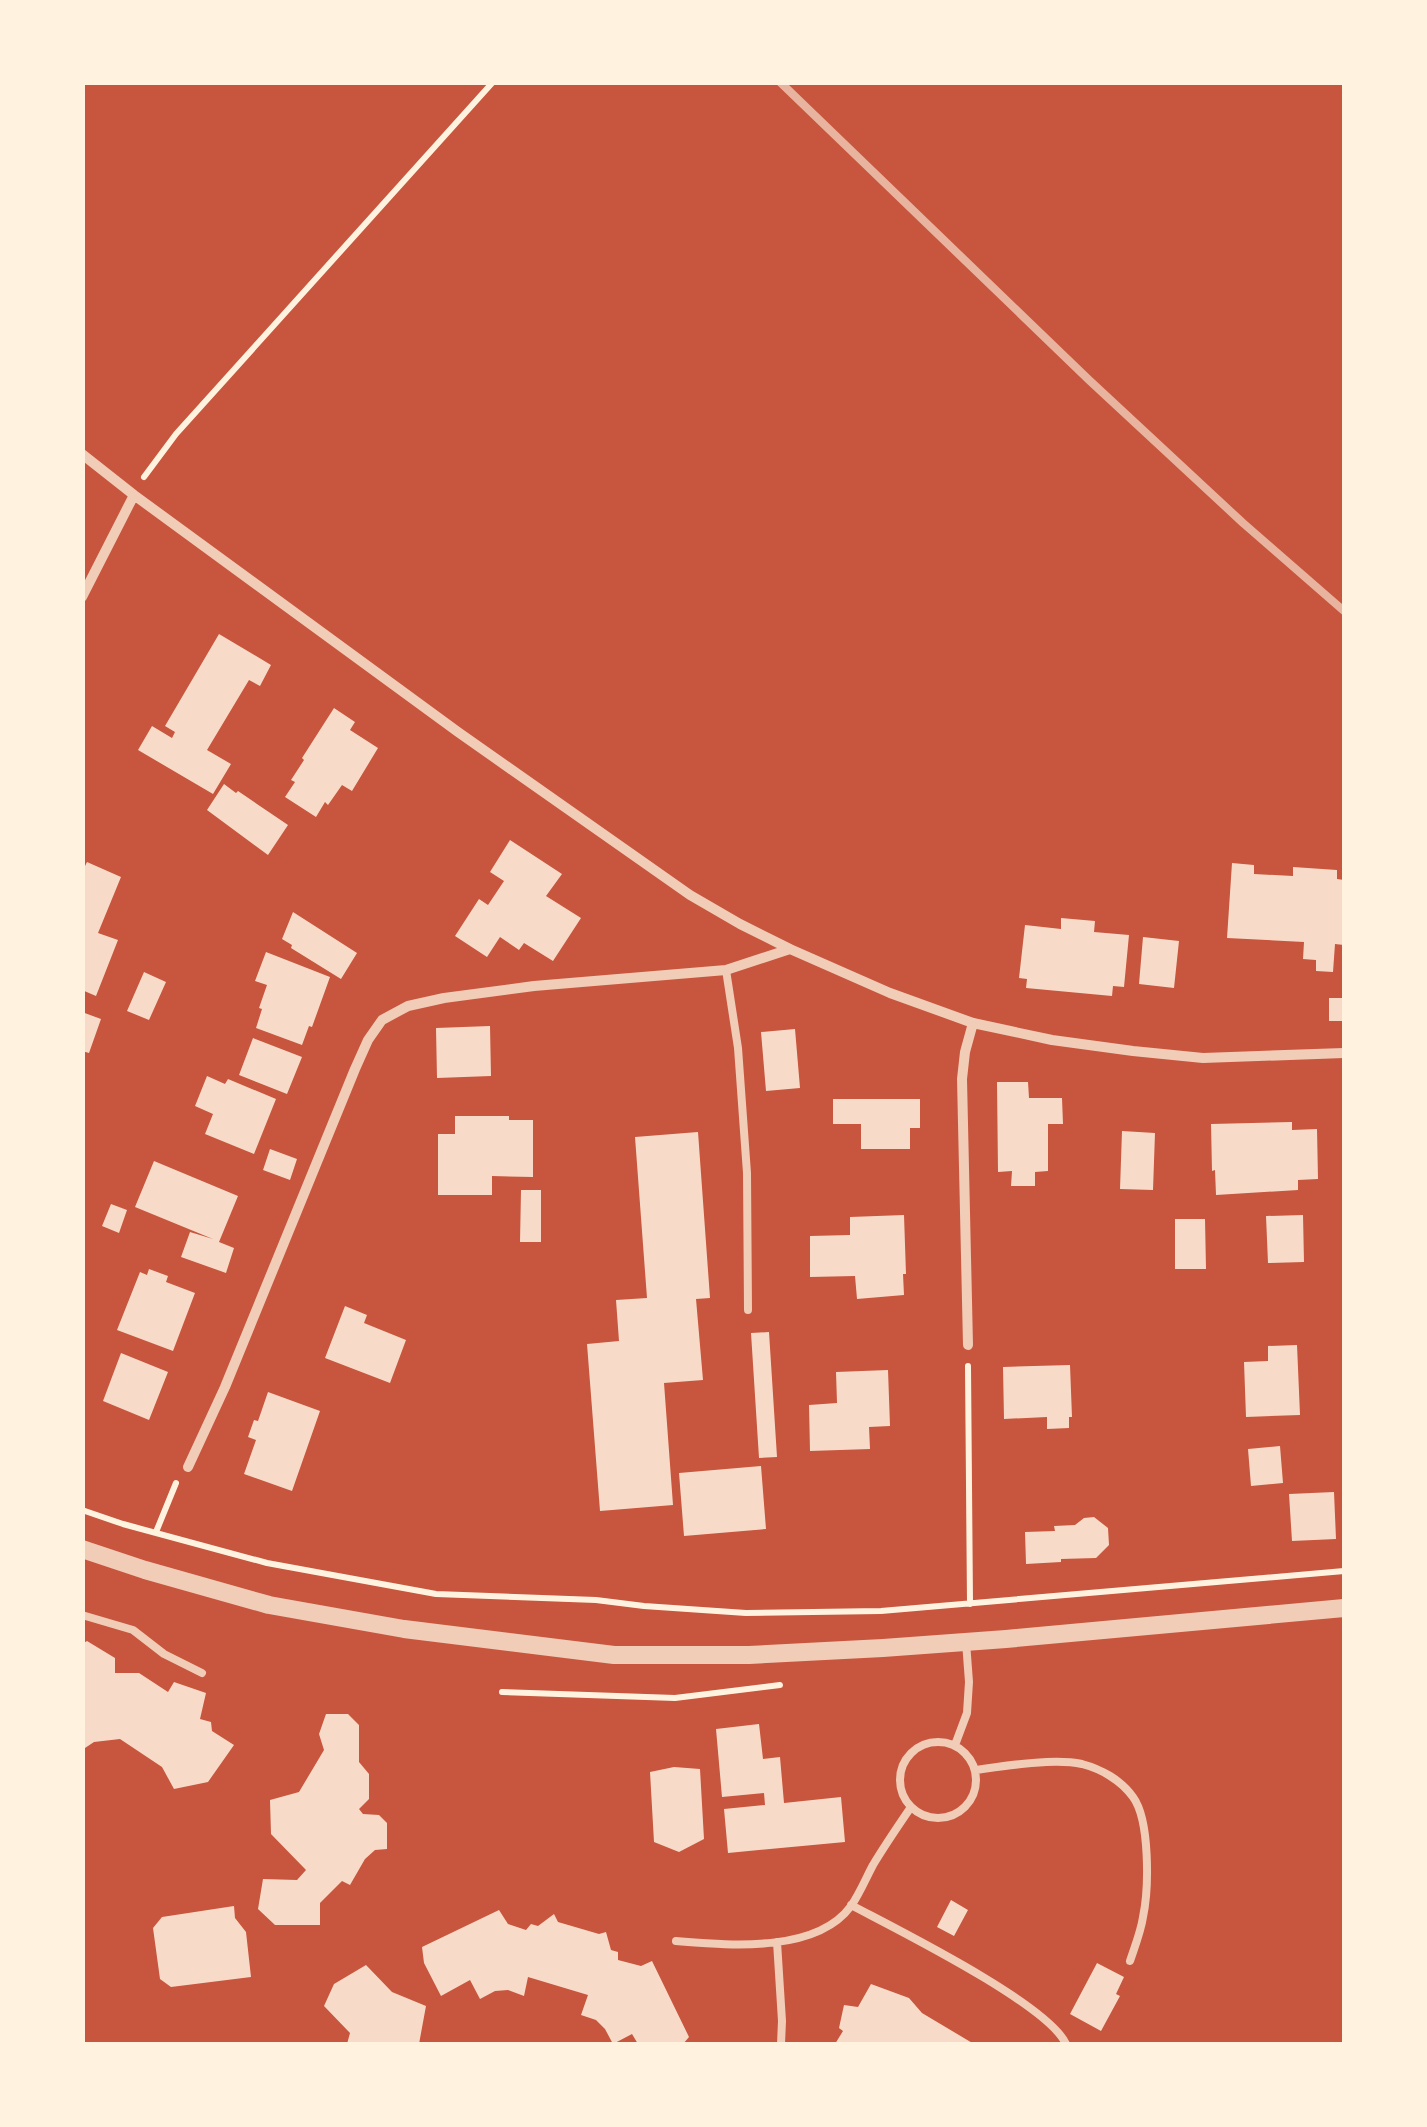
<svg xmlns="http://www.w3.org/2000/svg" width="1427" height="2127" viewBox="0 0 1427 2127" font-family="Inter,sans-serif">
	<rect width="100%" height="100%" fill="#c8553d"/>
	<path fill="#f7dbc8" d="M219 634 271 665 260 686 249 680 207 750 231 764 213 794 138 750 152 726 172 738 175 732 165 726Z
		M334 708 355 722 350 730 378 748 352 791 342 785 328 805 325 802 316 817 285 797 295 782 291 780 304 760 302 758Z
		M224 784 236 793 238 791 288 825 268 855 207 810Z
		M510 840 562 874 546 896 581 918 553 961 524 943 519 950 500 937 487 957 455 936 479 899 488 905 504 881 490 872Z
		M87 862 121 877 98 933 118 940 96 996 82 990V872Z
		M1232 863 1254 865V874L1293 876V867L1337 870V879L1344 880V945L1335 944 1333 972 1316 971V960L1303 959 1304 942 1227 938Z
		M293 912 357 953 341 979 291 948 292 945 282 939Z
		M1061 918 1095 921 1094 932 1129 935 1124 987 1113 986 1112 996 1026 988 1027 979 1019 978 1025 925 1061 929Z
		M1143 937 1179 941 1174 988 1139 984Z
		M266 952 330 977 312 1027 309 1026 302 1045 256 1028 262 1009 259 1008 267 985 255 981Z
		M144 972 166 982 149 1020 127 1011Z
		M1329 998H1344V1021H1329Z
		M82 1012 101 1019 89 1053 82 1051Z
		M490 1026 491 1076 437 1078 436 1028Z
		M795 1029 800 1088 766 1091 761 1032Z
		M253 1038 302 1057 287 1094 239 1075Z
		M207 1076 225 1084 228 1079 276 1099 254 1154 205 1134 213 1114 195 1106Z
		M997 1082H1028L1029 1098H1062L1063 1124H1048V1171L1035 1172V1186H1011L1012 1171 998 1172Z
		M833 1099H920V1128H910V1149H861V1124H833Z
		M455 1116H509V1120H533V1177L492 1176V1195H438V1134H455Z
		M1292 1122V1130L1317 1129 1318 1179 1298 1180V1190L1216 1195 1215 1170 1212 1171 1211 1124Z
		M1122 1131 1155 1133 1153 1190 1120 1189Z
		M698 1132 710 1298 696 1299 703 1380 664 1383 673 1505 600 1511 587 1344 619 1341 616 1300 647 1298 635 1137Z
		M270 1149 297 1159 290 1180 263 1170Z
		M154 1161 238 1196 219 1242 234 1248 226 1273 181 1257 190 1232 213 1239 135 1207Z
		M521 1190H541V1242H520Z
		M111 1204 127 1210 119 1233 102 1226Z
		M904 1215 906 1274H903L904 1295 857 1299 855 1276 810 1277V1236L850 1235V1217Z
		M1303 1215 1304 1262 1268 1263 1266 1216Z
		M1175 1219H1205L1206 1269H1175Z
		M149 1269 168 1276 166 1282 195 1293 173 1351 117 1330 140 1272 147 1275Z
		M345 1306 367 1315 364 1323 406 1340 390 1383 325 1358Z
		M769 1332 777 1457 759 1458 751 1333Z
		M1297 1345 1300 1415 1246 1417 1244 1362 1268 1361V1346Z
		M121 1353 168 1372 149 1420 103 1401Z
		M1070 1365 1072 1417H1069V1428L1047 1429V1417L1004 1419 1003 1367Z
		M888 1370 890 1426 869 1427 870 1449 810 1451 809 1405 837 1403 836 1372Z
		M268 1392 320 1411 292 1491 244 1474 256 1440 248 1437 254 1420 258 1421Z
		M1280 1446 1283 1483 1251 1486 1248 1449Z
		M761 1466 766 1529 684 1536 679 1473Z
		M1334 1492 1336 1539 1292 1541 1289 1494Z
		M1094 1517 1108 1528 1109 1545 1096 1558 1061 1559V1562L1026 1564 1025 1532 1055 1531 1054 1526 1075 1525 1084 1518Z
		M87 1641 115 1658V1673H139L168 1692 174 1682 206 1693 200 1719 211 1722 212 1731 234 1745 208 1782 174 1789 162 1767 120 1739 94 1742 82 1750V1644Z
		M326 1714H348L359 1725V1762L369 1774V1799L359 1809 363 1814 379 1815 387 1823V1849L375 1850 365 1859 350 1885 342 1881 320 1903V1925H275L258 1909 263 1879 297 1880 306 1870 271 1834 270 1800 299 1792 324 1750 319 1734Z
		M759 1724 763 1759 780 1757 784 1803 841 1797 845 1842 728 1853 724 1809 765 1805 764 1793 722 1797 716 1729Z
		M674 1767 700 1769 704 1839 679 1852 654 1842 650 1772Z
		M951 1900 968 1910 954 1936 937 1927Z
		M234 1906 235 1918 246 1932 251 1977 171 1987 160 1979 153 1928 162 1917Z
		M499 1910 508 1924 526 1930 531 1924 538 1926 554 1914 558 1922 599 1934 606 1932 611 1950 618 1952V1960L641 1966 652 1961 689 2037 683 2044H638L632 2034 613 2044 605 2029 596 2020 581 2015 588 1995 528 1977 524 1996 508 1990 495 1991 480 1999 470 1980 441 1996 424 1963 422 1947Z
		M1097 1963 1124 1977 1116 1994 1120 1996 1101 2031 1070 2014Z
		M366 1965 392 1992 426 2006 419 2044H347L350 2033 324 2006 334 1984Z
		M871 1984 909 1998 922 2013 974 2044H835L843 2031 839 2028 844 2005 858 2007Z"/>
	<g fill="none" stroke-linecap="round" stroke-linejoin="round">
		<path stroke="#fff3e0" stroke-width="6" d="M144 477 176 434 493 82
			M968 1366 970 1604
			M82 1510 123 1524 267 1563 436 1594 596 1600 644 1606 746 1613 881 1611 1344 1571
			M156 1532 176 1483
			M502 1692 675 1698 780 1685"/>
		<path stroke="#f1ccb7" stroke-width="8" d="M726 970 738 1048 747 1173 748 1310
			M82 1615 133 1630 164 1654 202 1673
			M900 1780a38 38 0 1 1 76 0a38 38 0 1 1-76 0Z
			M955 1745 967 1713 969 1682 966 1642
			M975 1770C1005 1766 1053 1758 1082 1764 1101 1769 1121 1780 1133 1797 1150 1820 1149 1888 1143 1917 1141 1931 1135 1946 1130 1961
			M851 1905C896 1929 1048 2004 1066 2044
			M676 1941C727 1945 816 1954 851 1906 860 1893 866 1878 873 1865 885 1845 898 1826 911 1807
			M777 1942 782 2021 781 2044"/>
		<path stroke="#f1ccb7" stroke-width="10" d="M82 454 134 495 458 732 690 895 740 924 790 949 890 993 973 1023 1052 1040 1133 1051 1203 1058 1344 1053
			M82 597 134 495
			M968 1345 962 1079 965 1052 973 1023
			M188 1467 225 1387 355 1069 368 1040 382 1020 408 1006 444 998 534 986 726 970 790 949"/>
		<path stroke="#f1ccb7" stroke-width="18" d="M82 1549 145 1570 269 1605 404 1629 614 1655H749L883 1648 1006 1639 1344 1608"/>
		<path stroke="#e9b49f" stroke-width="8" d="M780 82 1089 380 1243 523 1344 611"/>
	</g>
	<rect width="1427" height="2127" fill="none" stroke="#fff3e0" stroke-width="170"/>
</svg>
